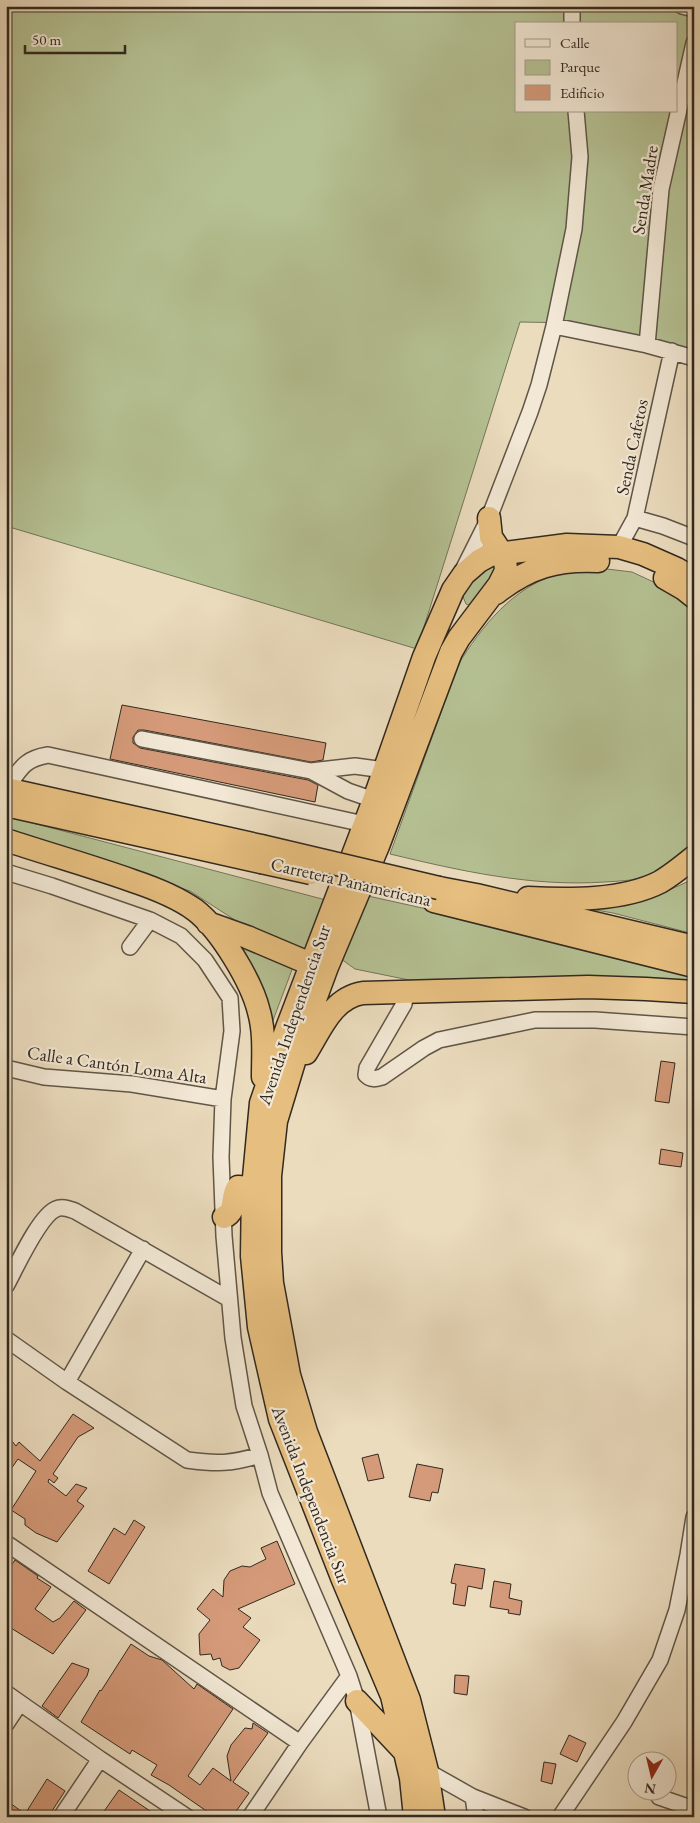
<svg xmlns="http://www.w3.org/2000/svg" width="700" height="1823" viewBox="0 0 700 1823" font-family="'EB Garamond',serif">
	<rect width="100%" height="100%" fill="#ebdcbe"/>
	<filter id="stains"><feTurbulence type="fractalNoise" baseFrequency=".004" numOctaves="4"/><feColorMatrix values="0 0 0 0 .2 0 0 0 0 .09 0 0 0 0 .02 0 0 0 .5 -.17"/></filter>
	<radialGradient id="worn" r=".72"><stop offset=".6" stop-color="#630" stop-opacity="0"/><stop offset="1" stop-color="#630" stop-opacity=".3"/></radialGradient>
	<path fill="#b5c193" stroke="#747559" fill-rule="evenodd" d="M6 6H694V360L578 323 520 322 417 649 6 526ZM516 24H676V111H516Z
		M485 562 500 567 471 606 466 604 461 592Z
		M607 569 632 572 660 585 694 606V845C679 858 665 869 646 876 634 881 618 881 605 882 532 887 461 871 390 854L458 665C481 627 513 587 558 574 574 570 591 570 607 569Z
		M6 816 326 900 308 952 258 935 190 891 6 829Z
		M694 878V934L613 913 567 905C611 901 655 901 694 878Z
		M368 896 694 968V981L591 976 444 985 409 980 355 969 341 959Z
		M241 945 277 962 293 967 269 1031 263 990 258 976Z"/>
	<path fill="#d59a79" stroke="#32291f" d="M122 705 326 743 323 760 311 762 144 730H138L133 737V743L140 748 308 780 318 785 315 802 110 759Z
		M661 1061 675 1063 669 1103 655 1101Z
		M661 1149 683 1153 681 1167 659 1164Z
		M73 1414 94 1428 78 1437 53 1474 58 1478 54 1483 49 1479 48 1482 66 1496 76 1484 87 1488 77 1501 84 1506 57 1542 36 1533 25 1525V1519L11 1510 36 1471 18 1459 6 1476V1434L16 1446 19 1442 40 1461Z
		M378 1454 384 1478 368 1481 362 1458Z
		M417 1464 443 1469 438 1493 432 1492 430 1501 409 1497Z
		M134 1520 145 1527 109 1584 88 1571 114 1528 125 1535Z
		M277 1541 295 1584 238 1609 251 1618 243 1627 260 1640 239 1668 230 1670 222 1666 220 1658 213 1660 211 1654 200 1655 199 1634 210 1620 197 1609 213 1589 223 1597 224 1580 230 1571 242 1566 250 1567 266 1559 261 1548Z
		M15 1560 38 1576 37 1578 51 1587 35 1609 53 1622 60 1618 74 1601 86 1610 53 1654 6 1625V1573Z
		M455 1564 485 1569 482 1589 468 1586 465 1606 453 1604 456 1584 451 1583Z
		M494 1581 511 1584 509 1598 522 1601 520 1615 508 1613 509 1610 490 1607Z
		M131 1644 149 1656 162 1660 194 1689 197 1684 233 1709 188 1776 200 1785 213 1768 231 1781 227 1756 231 1745 245 1728 252 1729 253 1723 268 1733 233 1782 249 1793 232 1817H215L169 1785 151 1775 157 1765 132 1750 130 1754 81 1722 100 1690 101 1691Z
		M72 1663 89 1669 87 1676 58 1718 42 1706Z
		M455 1675 469 1676 467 1695 454 1693Z
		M569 1735 586 1743 577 1762 560 1754Z
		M544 1762 556 1764 552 1784 541 1781Z
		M47 1779 65 1791 48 1817H6V1800L25 1814Z
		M119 1790 159 1817H100Z"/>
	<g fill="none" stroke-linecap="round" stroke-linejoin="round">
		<g stroke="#605647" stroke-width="18">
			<path id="minor" d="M572 6V24
				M682 6 694 9
				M554 326 647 345 694 358
				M647 345 661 189 694 43
				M635 518 663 526 694 538
				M619 547 635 518 672 351
				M463 570 489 518 530 412 539 385 554 326 574 229 580 157 576 111
				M142 739 311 771 355 766 384 770
				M311 771 348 791 374 800
				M6 789C20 770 23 759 48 755L364 824
				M6 872 52 886 150 920 130 947
				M150 920 181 936 205 960 230 998 232 1031 223 1099 221 1157 224 1236 233 1338 244 1406 260 1455 270 1493 349 1676 357 1701 379 1817
				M406 991 404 1004 367 1068 366 1075C371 1080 375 1079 382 1077L424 1048 439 1040 535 1020H595L694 1027
				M6 1068 44 1077 132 1084 223 1099
				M6 1286C16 1268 39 1216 56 1209 62 1206 69 1209 75 1211L229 1299
				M6 1339 67 1382 187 1460C217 1464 231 1464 260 1455
				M67 1382 143 1249
				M6 1543 300 1743
				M6 1693 100 1759 187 1817
				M6 1724 20 1703
				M427 1771 473 1797 524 1817
				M473 1797 476 1817
				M659 1797 694 1809
				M61 1817 100 1759
				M250 1817 300 1743 349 1676
				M560 1817 624 1722 660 1660 677 1610 688 1555 694 1517"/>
		</g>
		<g stroke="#32291f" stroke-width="25">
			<path id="highway" d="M665 578 684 589 694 597
				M496 593C529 567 557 559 598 561
				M6 789 261 846
				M6 805 261 862
				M6 840C48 854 91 866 133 881 154 888 177 897 195 910 220 929 252 982 259 1012 265 1033 263 1055 263 1077
				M439 888 476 895 694 947
				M528 898C568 900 623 901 660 882 672 875 683 866 694 857
				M434 901 694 966
				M208 923 247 937 306 962H310L324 958
				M306 1053C321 1029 332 998 363 993L588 987 646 989 694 992
				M224 1217C238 1211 230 1197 238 1187L253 1188
				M357 1701 404 1751
				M415 1817 411 1778 392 1696 343 1580 280 1419 259 1327 252 1256 253 1188 261 1103 287 1028 374 800 424 657 453 590 464 574 479 561 490 555 567 545 619 547 643 554 677 569 694 579
				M434 1817 427 1771 409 1700 306 1432 289 1375 272 1283 270 1252V1176L276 1121 303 1032 327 967 378 846 451 652 459 638 499 585 506 571 505 558 491 537 489 518"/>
		</g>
		<use href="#minor" stroke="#f2e8d5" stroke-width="15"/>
		<use href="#highway" stroke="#e6be7f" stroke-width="22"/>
		<g stroke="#32291f" stroke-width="25" stroke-linecap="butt">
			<path id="highway-bridge" d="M261 846 439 888
				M261 862 311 873"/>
		</g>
		<use href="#highway-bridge" stroke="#e6be7f" stroke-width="22"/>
	</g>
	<g text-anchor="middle" stroke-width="4.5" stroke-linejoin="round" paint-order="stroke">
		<g font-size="18" fill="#32291f" stroke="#f2e8d5">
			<text transform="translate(645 190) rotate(-81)" y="6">Senda Madre</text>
			<text transform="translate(632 447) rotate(-78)" y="6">Senda Cafetos</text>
			<text transform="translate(351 882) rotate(13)" y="6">Carretera Panamericana</text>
			<text transform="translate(294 1015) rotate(-71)" y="6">Avenida Independencia Sur</text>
			<text transform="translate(117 1065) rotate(8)" y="6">Calle a Cantón Loma Alta</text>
			<text transform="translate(311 1495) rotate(69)" y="6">Avenida Independencia Sur</text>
		</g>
	</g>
	<rect width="700" height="1823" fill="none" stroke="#ebdcbe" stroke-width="25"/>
	<rect x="8" y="8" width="685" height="1808" fill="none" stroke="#32291f" stroke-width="2.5"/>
	<rect x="12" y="12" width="675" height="1798" fill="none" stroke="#32291f"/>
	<rect x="515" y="22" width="162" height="90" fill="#f2e8d5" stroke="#a59c8c"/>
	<rect x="525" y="39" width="25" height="8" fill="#f2e8d5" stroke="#a59c8c"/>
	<text x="560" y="48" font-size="15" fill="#32291f">Calle</text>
	<rect x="525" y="60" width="25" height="15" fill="#b5c193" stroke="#a59c8c"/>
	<text x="560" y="72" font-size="15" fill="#32291f">Parque</text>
	<rect x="525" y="85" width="25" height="15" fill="#d59a79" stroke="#a59c8c"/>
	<text x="560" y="98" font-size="15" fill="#32291f">Edificio</text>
	<g transform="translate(652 1776) rotate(188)"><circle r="24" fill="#f2e8d5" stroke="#a59c8c"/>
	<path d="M0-4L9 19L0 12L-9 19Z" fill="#8f2418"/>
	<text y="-8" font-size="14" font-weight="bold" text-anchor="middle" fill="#32291f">N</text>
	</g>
	<path d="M25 45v8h100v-8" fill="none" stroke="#32291f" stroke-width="2.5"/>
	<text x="32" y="45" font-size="15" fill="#32291f" stroke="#f2e8d5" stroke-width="4" paint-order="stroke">50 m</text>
	<rect width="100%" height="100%" filter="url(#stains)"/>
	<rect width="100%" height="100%" fill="url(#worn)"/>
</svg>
